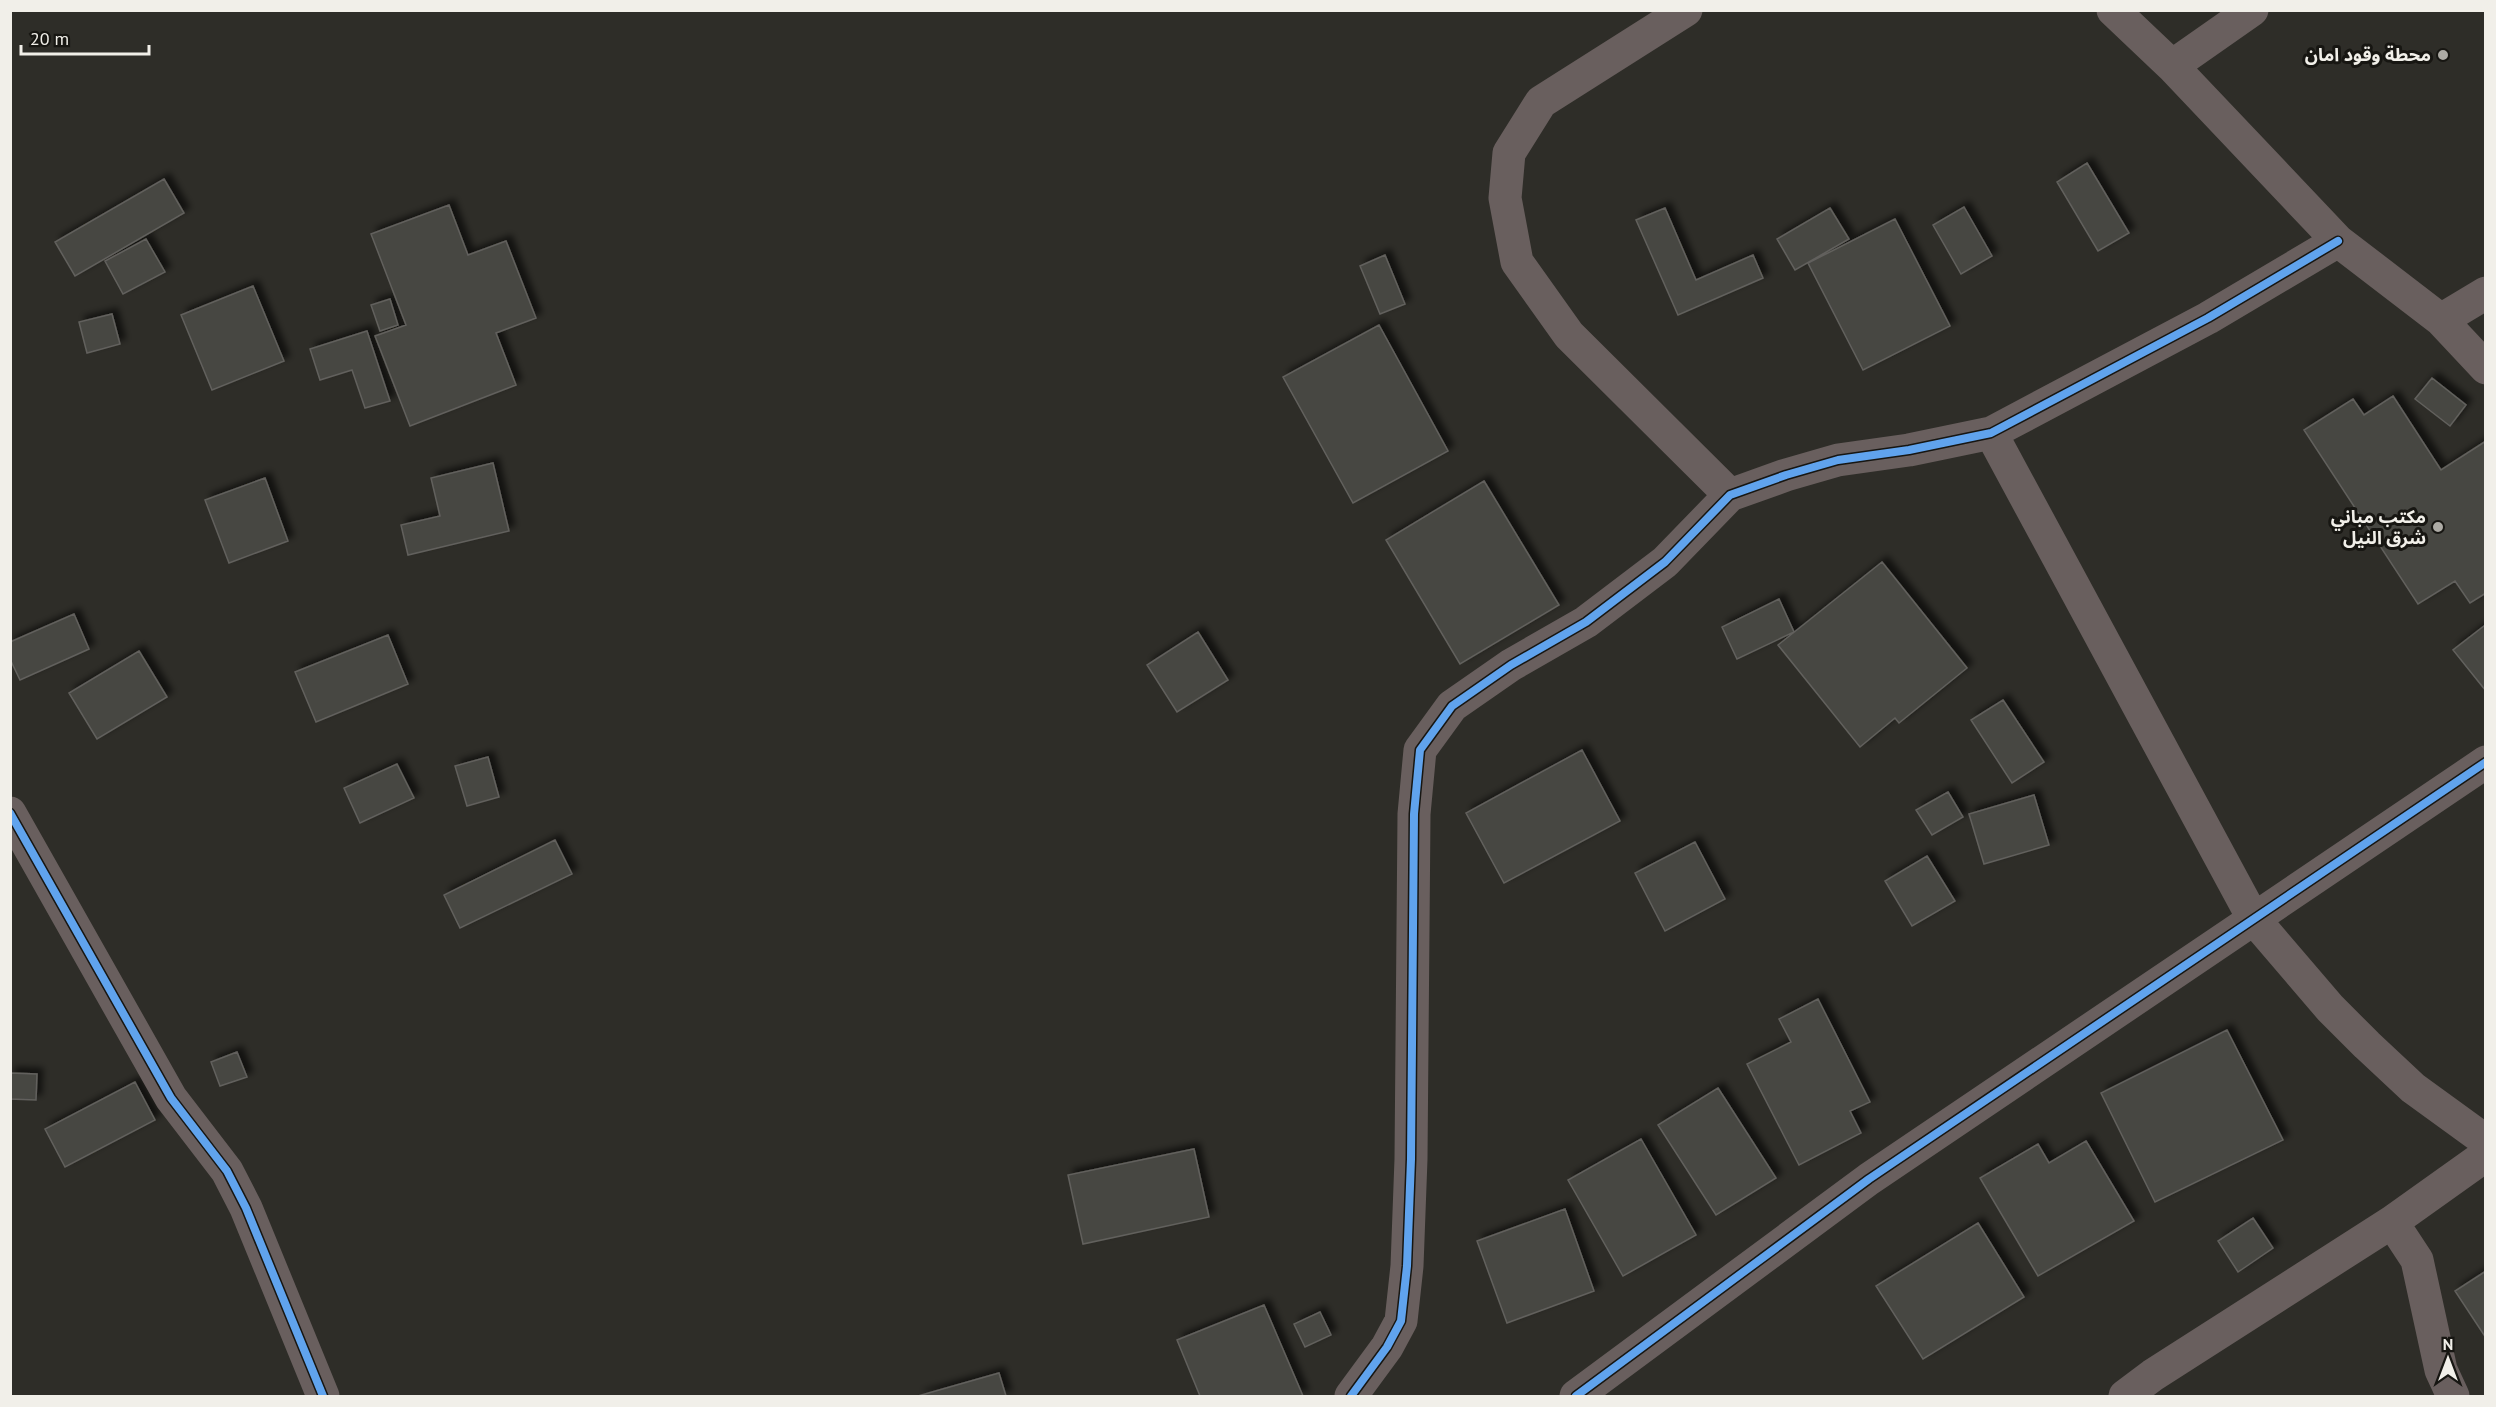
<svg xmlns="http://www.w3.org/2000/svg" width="2496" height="1407" viewBox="0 0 2496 1407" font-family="'PT Sans','Noto Sans Arabic',sans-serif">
	<defs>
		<filter id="shadow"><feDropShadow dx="5.5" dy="-5.5" stdDeviation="3" flood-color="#0009"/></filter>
	</defs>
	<rect width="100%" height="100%" fill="#2e2d28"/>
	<path fill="#474743" stroke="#62615d" stroke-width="1.5" filter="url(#shadow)" d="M2087 163 2129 233 2098 251 2057 182Z
		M164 179 184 213 75 276 55 242Z
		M449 205 468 255 506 241 536 318 496 333 516 385 410 426 375 336 406 325 371 234Z
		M1964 207 1992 256 1961 274 1933 225Z
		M1665 208 1696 280 1753 255 1763 278 1678 315 1636 220Z
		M1830 208 1849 239 1795 270 1777 239Z
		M1895 219 1950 326 1863 370 1808 263Z
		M146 239 165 272 123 294 105 261Z
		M1385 255 1405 304 1380 314 1360 266Z
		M253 286 284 361 212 390 181 315Z
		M390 299 398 325 380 331 371 305Z
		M112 314 120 344 87 353 79 322Z
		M1379 325 1448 451 1353 503 1283 377Z
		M367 331 390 401 365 408 352 370 320 380 310 349Z
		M2432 378 2466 405 2450 426 2415 399Z
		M2393 396 2441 470 2486 441V593L2470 603 2455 581 2418 604 2304 430 2353 399 2364 415Z
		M493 463 509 531 408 555 401 525 440 516 431 478Z
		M265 478 288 541 229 563 205 500Z
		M1484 481 1559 605 1460 664 1386 540Z
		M1882 562 1967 668 1899 723 1895 718 1860 747 1778 645Z
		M1779 599 1794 632 1737 659 1722 627Z
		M74 614 89 649 20 680 10 659V642Z
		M2484 626 2486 628V691L2453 650Z
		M1198 632 1228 680 1177 712 1147 665Z
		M388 635 408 684 316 722 295 672Z
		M139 651 167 697 97 739 69 693Z
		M2003 700 2044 762 2012 783 1971 720Z
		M1582 750 1620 821 1504 883 1466 813Z
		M488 757 499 797 467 806 455 766Z
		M397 764 414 798 360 823 344 788Z
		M1948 792 1963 817 1932 835 1916 810Z
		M2034 795 2049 845 1984 864 1969 814Z
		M555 840 572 874 460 928 444 895Z
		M1695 842 1725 899 1665 931 1635 873Z
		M1927 856 1955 901 1912 926 1885 881Z
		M1818 999 1870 1102 1850 1111 1861 1133 1799 1165 1747 1064 1791 1042 1779 1019Z
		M2227 1030 2283 1140 2155 1202 2101 1093Z
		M237 1052 247 1077 220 1086 211 1062Z
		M10 1073 37 1074 36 1100 10 1099Z
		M135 1082 155 1120 65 1167 45 1129Z
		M1718 1088 1776 1178 1716 1215 1658 1125Z
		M1641 1139 1696 1235 1623 1276 1568 1180Z
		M2086 1141 2134 1221 2038 1276 1980 1178 2038 1144 2049 1163Z
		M1194 1149 1209 1217 1083 1244 1068 1175Z
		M1565 1209 1594 1291 1507 1323 1477 1241Z
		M2253 1218 2273 1248 2238 1272 2218 1241Z
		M1978 1223 2024 1297 1923 1359 1876 1286Z
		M2486 1271V1338L2455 1291Z
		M1264 1305 1303 1396H1200L1177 1340Z
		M1320 1312 1331 1335 1305 1347 1294 1324Z
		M999 1373 1006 1396H918Z"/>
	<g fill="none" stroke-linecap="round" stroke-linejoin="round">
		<path stroke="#695f5e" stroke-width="33" d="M1686 10 1541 102 1509 153 1505 198 1517 262 1569 335 1730 495
			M2113 10 2172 66 2338 241 2441 320 2486 368
			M2172 66 2252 10
			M2441 320 2486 293
			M1991 433 2253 918 2330 1008 2367 1045 2413 1088 2486 1141
			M10 813 171 1098 227 1171 246 1208 323 1396
			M2392 1222 2417 1260 2441 1370 2453 1396
			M1351 1396 1387 1347 1401 1321 1407 1266 1411 1159 1414 814 1420 750 1452 706 1511 665 1586 622 1665 562 1730 495 1786 475 1838 460 1909 450 1991 433 2208 318 2338 241
			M1576 1396 1869 1179 2486 762
			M2125 1396 2153 1375 2392 1222 2486 1155"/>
		<g stroke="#171612" stroke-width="11">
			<path id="cycleway" d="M10 813 171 1098 227 1171 246 1208 323 1396
				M1351 1396 1387 1347 1401 1321 1407 1266 1411 1159 1414 814 1420 750 1452 706 1511 665 1586 622 1665 562 1730 495 1786 475 1838 460 1909 450 1991 433 2208 318 2338 241
				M1576 1396 1869 1179 2486 762"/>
		</g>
		<use href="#cycleway" stroke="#60a3ed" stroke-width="8"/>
	</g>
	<g fill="#adaba5" stroke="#171612" stroke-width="2">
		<circle cx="2443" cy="55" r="6"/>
		<circle cx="2438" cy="527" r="6"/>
	</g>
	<g text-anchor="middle" stroke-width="6" stroke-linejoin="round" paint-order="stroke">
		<g font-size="18" font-weight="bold" fill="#f1efe9" stroke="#171612" text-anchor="end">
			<text x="2431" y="61">محطة وقود امان</text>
			<text x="2426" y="523">مكتب مباني<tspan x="2426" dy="21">شرق النيل</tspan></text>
		</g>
	</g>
	<rect width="2496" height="1407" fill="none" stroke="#f1efe9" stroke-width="24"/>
	<g transform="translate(2448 1359)" stroke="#171612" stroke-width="4.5" paint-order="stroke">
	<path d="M0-4.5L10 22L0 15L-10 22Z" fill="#f1efe9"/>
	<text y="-9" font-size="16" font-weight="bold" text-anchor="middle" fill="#f1efe9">N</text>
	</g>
	<path d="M21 45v9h128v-9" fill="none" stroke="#f1efe9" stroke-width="3"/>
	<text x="30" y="45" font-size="18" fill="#f1efe9" stroke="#171612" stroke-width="4.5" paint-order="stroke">20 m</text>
</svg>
